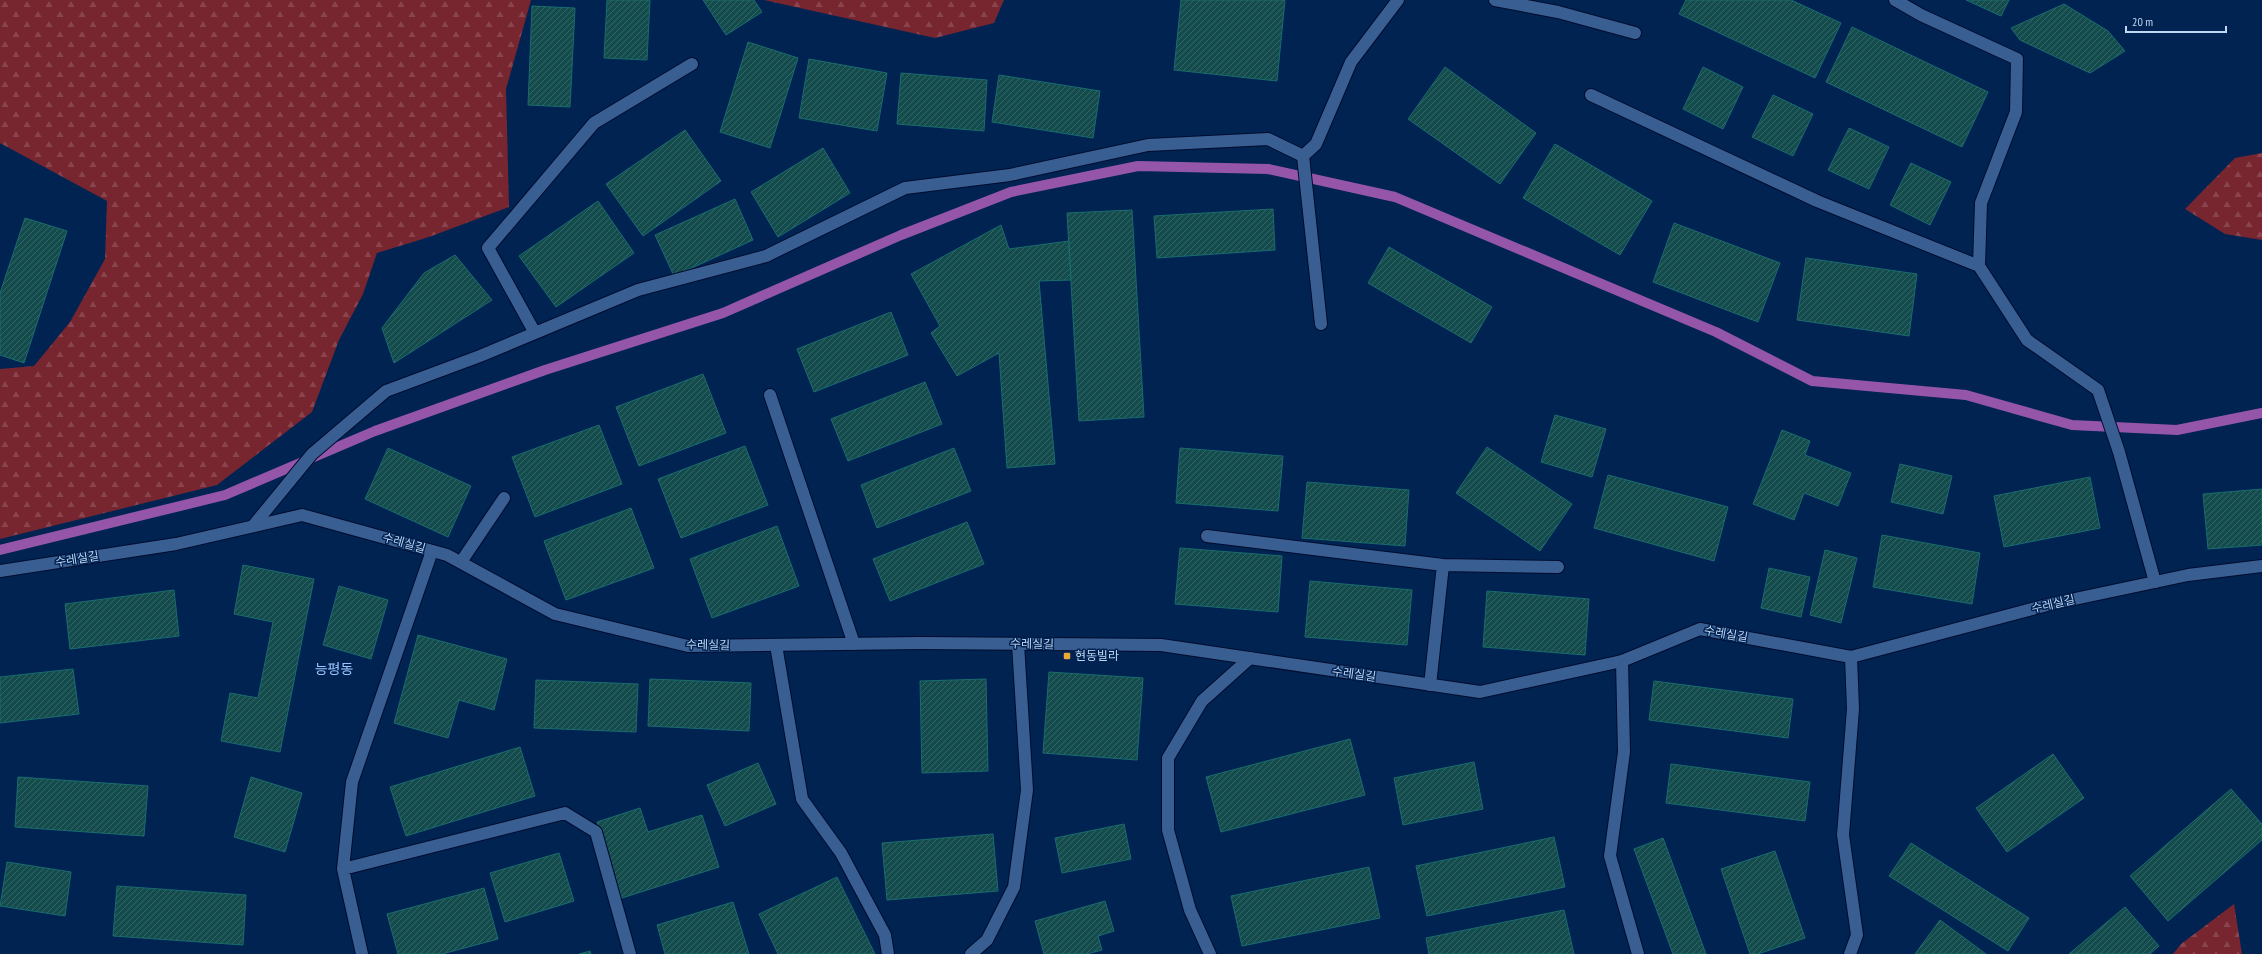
<svg xmlns="http://www.w3.org/2000/svg" width="2262" height="954" viewBox="0 0 2262 954" font-family="'PT Sans Narrow','Noto Sans KR',sans-serif">
	<defs>
		<pattern id="forest-firs" width="22" height="20" patternUnits="userSpaceOnUse"><rect width="22" height="20" fill="#77252f"/><path d="M5 1l3.5 6h-7zM16 11l3.5 6h-7z" fill="#89444e"/></pattern>
		<pattern id="building-hatch" width="6" height="6" patternUnits="userSpaceOnUse"><rect width="6" height="6" fill="#144c4d"/><path d="M-1 1l2-2M0 6l6-6M5 7l2-2" fill="none" stroke="#346567"/></pattern>
	</defs>
	<rect width="100%" height="100%" fill="#012352"/>
	<path fill="url(#forest-firs)" d="M0 0H531L506 89 509 207 429 237 377 253 363 294 339 340 312 412 217 485 0 539V369L34 366 70 322 105 259 107 201 0 143Z
		M764 0H1004L994 23 935 38Z
		M2262 153V240L2225 234 2185 209 2235 158Z
		M2234 904 2242 954H2173L2181 944Z"/>
	<g fill="none" stroke-linecap="round" stroke-linejoin="round">
		<path stroke="#9556aa" stroke-width="10" d="M0 550 225 495 375 431 545 370 723 313 901 235 1011 192 1138 166 1268 169 1395 197 1716 332 1812 381 1966 395 2072 425 2177 430 2262 413"/>
	</g>
	<path fill="url(#building-hatch)" stroke="#196c6e" d="M607 0H650L647 60 604 58Z
		M703 0H754L762 12 726 35Z
		M1181 0H1285L1277 81 1174 70Z
		M1686 0H1791L1841 23 1815 78 1679 14Z
		M1966 0H2009L2001 16Z
		M2064 4 2108 31 2125 51 2090 73 2020 40 2011 28Z
		M532 6 575 8 570 107 528 105Z
		M1852 27 1988 92 1962 147 1826 82Z
		M748 42 798 58 770 148 720 132Z
		M809 59 887 73 877 131 799 118Z
		M1445 67 1536 133 1500 184 1408 119Z
		M1703 67 1743 87 1723 129 1683 109Z
		M901 73 987 80 984 131 897 124Z
		M999 75 1100 91 1093 138 992 122Z
		M1773 95 1813 114 1793 156 1752 137Z
		M1849 128 1889 147 1869 189 1828 170Z
		M685 130 721 181 643 236 606 184Z
		M1555 144 1652 201 1620 255 1523 198Z
		M823 148 850 193 778 237 751 192Z
		M1911 163 1951 182 1930 225 1890 205Z
		M735 199 753 240 674 276 655 235Z
		M598 201 634 253 556 307 519 256Z
		M1273 209 1275 250 1157 258 1154 216Z
		M1132 210 1144 417 1079 421 1067 213Z
		M25 218 67 231 24 363 0 355V293Z
		M1674 223 1780 263 1758 322 1653 282Z
		M1001 225 1009 249 1069 241 1071 280 1039 281 1055 464 1007 468 999 353 957 376 931 333 940 326 911 274Z
		M1389 247 1492 307 1471 343 1368 283Z
		M455 255 492 300 394 363 382 328 424 273Z
		M1806 258 1917 274 1909 336 1797 320Z
		M891 312 908 355 814 392 797 349Z
		M703 374 726 433 639 466 616 407Z
		M925 382 942 424 848 461 831 419Z
		M1555 415 1606 429 1592 477 1541 462Z
		M599 425 622 484 535 517 512 457Z
		M1782 430 1810 441 1805 455 1851 473 1838 506 1804 493 1794 520 1753 504Z
		M745 446 768 505 681 538 658 479Z
		M1487 447 1572 504 1540 551 1456 493Z
		M388 448 471 486 448 537 365 499Z
		M954 448 971 491 877 528 861 485Z
		M1180 448 1283 456 1278 511 1176 503Z
		M1900 464 1952 476 1943 514 1891 502Z
		M1608 475 1728 507 1714 561 1594 528Z
		M2090 477 2100 528 2004 547 1994 496Z
		M1307 482 1409 490 1405 546 1302 538Z
		M2262 489V545L2208 549 2203 494Z
		M631 508 654 568 566 600 544 541Z
		M967 522 984 564 890 601 873 559Z
		M777 526 799 586 712 618 690 559Z
		M1882 535 1980 553 1972 604 1873 587Z
		M1180 548 1282 556 1278 612 1175 604Z
		M1825 550 1857 558 1841 623 1810 615Z
		M243 565 314 579 280 752 221 741 230 693 258 698 273 622 234 614Z
		M1769 568 1810 577 1801 617 1761 608Z
		M1310 581 1412 590 1407 645 1305 637Z
		M339 586 388 600 371 659 323 645Z
		M174 590 179 636 70 649 65 604Z
		M1487 591 1589 599 1585 655 1483 647Z
		M418 635 507 659 494 710 459 700 448 738 394 723Z
		M73 669 79 714 0 723V677Z
		M1049 672 1143 678 1137 760 1043 753Z
		M650 679 751 683 749 731 648 726Z
		M986 679 988 771 922 773 920 681Z
		M536 680 638 684 636 732 534 728Z
		M1654 681 1793 699 1788 738 1649 720Z
		M1350 739 1365 795 1221 832 1206 777Z
		M520 747 535 796 406 836 390 787Z
		M2053 754 2084 798 2007 852 1976 808Z
		M1474 762 1483 809 1403 825 1394 778Z
		M758 763 776 804 725 826 707 785Z
		M1671 764 1810 782 1805 821 1666 803Z
		M18 777 148 786 144 836 15 827Z
		M251 777 302 793 285 852 234 837Z
		M2231 789 2262 824V840L2168 921 2130 876Z
		M640 808 648 832 702 815 719 867 622 898 597 822Z
		M1124 824 1131 859 1062 873 1055 838Z
		M993 834 998 891 887 900 882 843Z
		M1554 837 1565 887 1427 916 1416 866Z
		M1663 838 1706 954H1673L1634 849Z
		M1911 843 2029 918 2008 951 1889 876Z
		M1775 851 1805 938 1758 954H1750L1721 869Z
		M559 853 574 901 505 922 490 873Z
		M7 862 71 872 65 916 0 906Z
		M1369 867 1380 918 1242 946 1231 896Z
		M837 877 875 954H778L759 914Z
		M117 886 246 895 243 945 113 936Z
		M484 888 498 939 442 954H398L387 914Z
		M1105 901 1114 931 1098 936 1102 950 1087 954H1044L1035 921Z
		M733 902 749 954H665L657 925Z
		M2125 907 2159 946 2150 954H2069Z
		M1564 910 1574 954H1429L1426 938Z
		M1940 920 1986 954H1915Z
		M590 951 591 954H579Z"/>
	<g fill="none" stroke-linecap="round" stroke-linejoin="round">
		<g stroke="#000c2e" stroke-width="14">
			<path id="lane" d="M1495 0 1558 12 1635 33
				M1895 0 1921 15 2017 59 2016 112 1981 203 1979 266 2027 340 2098 390 2119 452 2155 582
				M1591 95 1817 201 1979 266
				M1303 156 1321 324
				M535 333 488 248 594 123 692 64
				M770 395 854 644
				M253 526 312 454 386 391 480 356 638 290 766 256 905 188 1010 175 1148 145 1268 139 1303 156 1316 144 1351 62 1398 0
				M1207 536 1443 565
				M461 562 504 498
				M776 645 802 799 841 853 885 935 888 954
				M1622 661 1624 752 1610 856 1638 954
				M1430 685 1443 565 1558 567
				M343 869 565 813 596 832 630 954
				M362 954 343 869 352 782 432 551
				M971 954 987 940 1014 887 1027 790 1018 644
				M1210 954 1190 910 1168 830V758L1202 701 1250 658
				M1850 954 1857 935 1843 835 1853 709 1851 657"/>
		</g>
		<g stroke="#000c2e" stroke-width="14">
			<path id="street" d="M0 571 176 544 302 515 447 555 555 614 688 646 920 643 1161 645 1480 692 1622 661 1700 629 1851 657 2051 604 2188 575 2262 566"/>
		</g>
		<use href="#lane" stroke="#395e92" stroke-width="12"/>
		<use href="#street" stroke="#395e92" stroke-width="12"/>
	</g>
	<rect fill="#eaaa39" stroke="#012352" stroke-width="1.5" x="1063" y="652" width="8" height="8" rx="2"/>
	<g text-anchor="middle" stroke-width="3" stroke-linejoin="round" paint-order="stroke">
		<g font-size="12" fill="#c1d6f3" stroke="#012352">
			<text transform="translate(404 543) rotate(16)" y="4">수레실길</text>
			<text transform="translate(77 559) rotate(-9)" y="4">수레실길</text>
			<text transform="translate(2053 604) rotate(-13)" y="4">수레실길</text>
			<text transform="translate(1726 634) rotate(10)" y="4">수레실길</text>
			<text transform="translate(1032 644) rotate(1)" y="4">수레실길</text>
			<text transform="translate(708 645) rotate(1)" y="4">수레실길</text>
			<text transform="translate(1354 674) rotate(8)" y="4">수레실길</text>
		</g>
		<g font-size="12" fill="#c1d6f3" stroke="#012352" text-anchor="start">
			<text x="1075" y="660">현동빌라</text>
		</g>
		<g font-size="14" fill="#9bc4ff" stroke="#012352">
			<text x="334" y="674">능평동</text>
		</g>
	</g>
	<path d="M2126 26v6h100v-6" fill="none" stroke="#c1d6f3" stroke-width="2"/>
	<text x="2132" y="26" font-size="12" fill="#c1d6f3" stroke="#012352" stroke-width="3" paint-order="stroke">20 m</text>
</svg>
